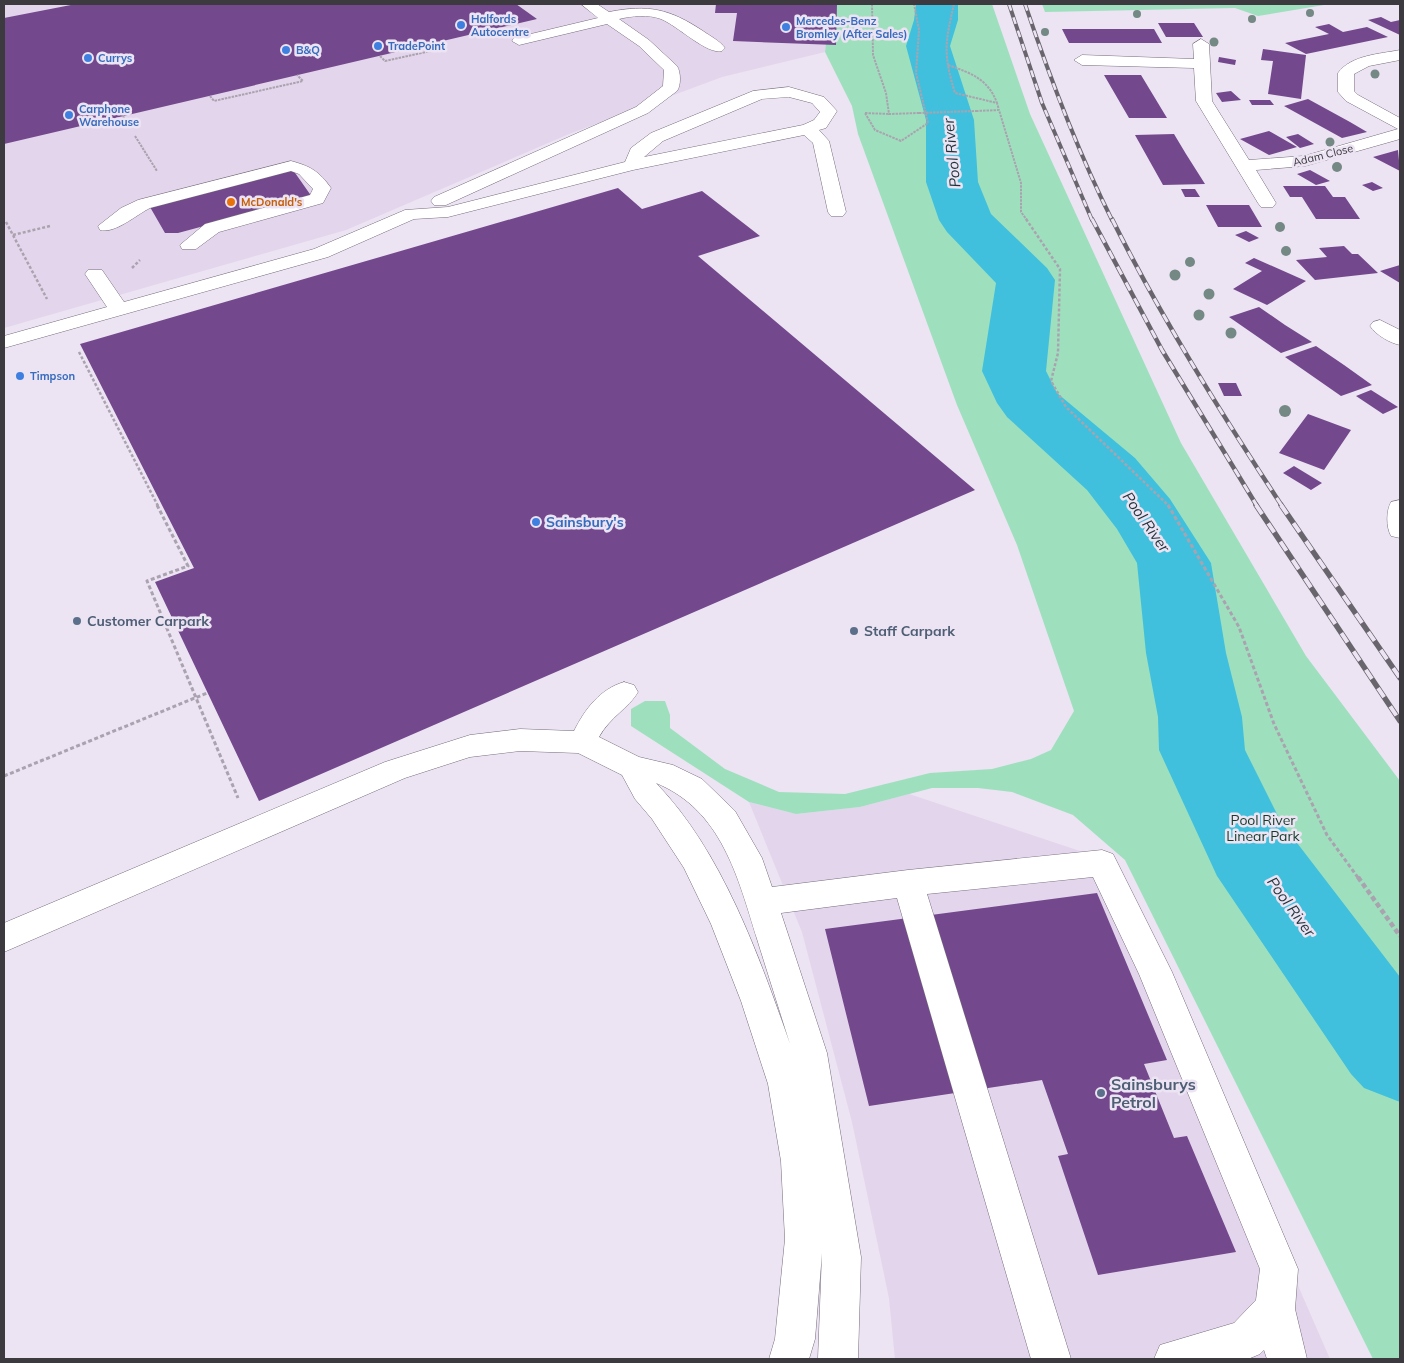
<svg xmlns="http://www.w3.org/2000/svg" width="1404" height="1363" viewBox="0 0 1404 1363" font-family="Mulish,sans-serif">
	<rect width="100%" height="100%" fill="#ece3f3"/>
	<path fill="#e3d5ec" d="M4 4H830L825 52 722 77 569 134 346 230 4 328Z
		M909 794 1113 862 1330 1359H895L889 1298 852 1122 802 932 749 802 796 814 860 807Z"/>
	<path fill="#9ee0be" d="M830 4H992L1030 114 1181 443 1306 656 1400 781V1359H1373L1125 860 1073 815 1012 792 978 788H932L860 807 796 814 749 802 631 726V709L645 701H665L670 715V728L725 769 779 792 845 794 930 773 992 769 1031 759 1051 750 1074 711 1017 545 957 405 858 134 852 106 825 52Z
		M1042 4H1330L1258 16 1235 8 1045 12Z"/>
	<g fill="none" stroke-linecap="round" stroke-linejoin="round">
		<path fill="#41c0dd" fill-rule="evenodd" d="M916 4H958V20L950 46 974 120 978 182 991 214 1047 268 1055 280 1046 371 1057 393 1135 458 1170 499 1211 563 1226 653 1242 717 1245 750 1281 822 1400 977V1102L1364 1088 1351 1074 1217 876 1159 750 1158 717 1146 653 1137 563 1117 529 1087 490 1007 417 997 403 982 371 996 283 947 232 939 220 926 182V120L906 46 914 20Z"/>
	</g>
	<path fill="#73488c" d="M76 4H516L537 19 4 144V18Z
		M716 4H837L836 45 733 41 737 13H715Z
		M1381 17 1391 22 1400 20V35L1368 20Z
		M1158 23H1194L1203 37H1166Z
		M1329 24 1343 32 1367 27 1388 37 1306 54 1285 43 1329 34 1315 27Z
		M1062 29H1154L1162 43H1069Z
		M1263 49 1306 55 1301 99 1268 94 1273 61 1261 60Z
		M1219 57 1236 60 1235 65 1218 62Z
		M1104 75H1141L1167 118H1129Z
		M1231 91 1241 100 1222 102 1216 93Z
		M1308 99 1350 122 1367 132 1342 138 1284 106Z
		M1249 100H1270L1274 105H1252Z
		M1269 131 1297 147 1269 155 1240 139Z
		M1174 134 1186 154 1205 184 1163 185 1135 135Z
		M1298 134 1314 144 1300 148 1286 137Z
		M1398 150 1400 171 1373 157Z
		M293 170 312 197 178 233H165L150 207Z
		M1310 170 1330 181 1316 185 1297 174Z
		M1372 182 1383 188 1373 191 1362 185Z
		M1283 186H1325L1333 197H1345L1360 219H1316L1302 197H1290Z
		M618 188 642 209 702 191 760 236 698 256 975 490 259 801 155 582 194 568 80 344Z
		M1181 189H1195L1200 197H1185Z
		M1206 205H1249L1262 227H1218Z
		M1246 231 1259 238 1249 242 1235 235Z
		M1344 246 1352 254H1358L1378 273 1315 280 1296 260 1327 257 1319 248Z
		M1254 258 1306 281 1267 305 1233 289 1262 271 1245 263Z
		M1400 265V283L1380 271Z
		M1259 307 1285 325 1312 342 1281 353 1229 317Z
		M1316 346 1344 365 1372 385 1341 396 1285 357Z
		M1218 383H1236L1242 396H1224Z
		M1371 390 1398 407 1383 414 1356 396Z
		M1308 414 1351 430 1324 470 1279 453Z
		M1294 466 1322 483 1311 490 1283 473Z
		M1097 893 1167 1060 1144 1064 1174 1138 1187 1136 1236 1252 1098 1275 1058 1156 1068 1154 1042 1080 869 1106 825 929Z"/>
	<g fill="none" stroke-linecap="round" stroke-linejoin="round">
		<g stroke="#766d7c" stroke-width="1">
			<path id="service" d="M581 4H597L609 12C648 4 670 9 703 31 710 36 720 41 725 48L722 51C707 55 678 26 661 19 648 14 632 16 619 19L649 40 677 66C681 72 681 86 677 91L648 113 446 205H434L431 201 434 197 636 107 663 86 664 70 639 46 607 24 519 45 512 41 514 38 598 18Z
				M789 87 824 97 837 111 826 128 819 130 829 141 846 212 843 216H831L828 212 813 143 804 135 633 170 448 217 414 219 328 257 4 348V336L107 307 85 274 88 270H102L124 302 314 249 405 210 448 207 625 162 631 148 651 133 753 91ZM789 97 812 103 820 112 814 120 803 125 644 157 663 141 762 99Z
				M291 161C310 166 319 171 331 188L323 203 219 232 196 249H182L180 245 205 224 310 195 313 189 299 174 291 171 150 208C136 215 115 234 100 230L98 226 121 208 138 200Z
				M624 682 634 685 638 692C629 708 610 717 599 737L639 757 673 765 702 779 735 811 762 858 772 887 908 870 1102 850 1113 854 1172 972 1298 1269 1295 1309 1307 1359H1267L1264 1350 1260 1354 1248 1359H1154L1160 1345 1234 1323 1256 1300 1260 1269 1139 974 1093 877 927 894 1071 1359H1031L897 898 781 913 827 1053 861 1257 858 1359H818L822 1253 815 1339 809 1359H769L775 1339 785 1239 781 1161 768 1084 741 1001 711 924 684 868 652 819 635 799 622 775 578 753 520 751 470 757 405 778 4 952V923L385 762 470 735 520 729 574 731C585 709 600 689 624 682ZM656 783C722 810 738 878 757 939 768 974 779 1009 790 1044 759 956 722 851 656 783Z"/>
		</g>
		<g stroke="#766d7c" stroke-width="1">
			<path id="minor" d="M1201 39 1209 44 1212 101 1249 160 1304 156 1398 129 1346 101 1338 92V73C1351 55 1380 54 1400 50V60L1369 66 1354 74V91L1358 95 1400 118V139L1305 166 1256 170 1276 203 1273 207H1261L1258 203 1196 101 1194 68 1082 65 1074 60 1082 55 1194 59 1193 44Z
				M1380 320 1400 330V345C1390 343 1376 335 1370 326L1373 322Z
				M1400 500V538L1391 536C1386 527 1386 511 1391 502Z"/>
		</g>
		<path stroke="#aaa3af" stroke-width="2" stroke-dasharray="2.5 1" stroke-linecap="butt" d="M872 4 873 55 886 93 889 114 919 113
			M954 4C945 43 943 54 955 93L997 103 999 110
			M380 56 385 61 445 48 440 42
			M948 65C971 73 988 79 997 103
			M210 96 214 101 303 81 297 75
			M976 111 999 110 1021 183V212L1027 220
			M865 113 875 130 901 141 928 123 916 73 919 30 914 4
			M865 113 889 114
			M123 116 128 126
			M135 136 157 171"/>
		<path stroke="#aaa3af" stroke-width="2.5" stroke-dasharray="3 2" stroke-linecap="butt" d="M1026 219 1060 269 1058 353 1051 381 1066 407 1169 506
			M6 222 47 299
			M13 235 50 226
			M132 268 140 260
			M79 352 158 506"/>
		<path stroke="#aaa3af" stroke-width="3" stroke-dasharray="4 2.5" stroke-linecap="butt" d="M157 505 188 566 147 581 238 798
			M1168 505 1239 627 1274 724 1327 835 1359 879
			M4 776 207 693"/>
		<path stroke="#aaa3af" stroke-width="4.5" stroke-dasharray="5 3" stroke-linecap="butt" d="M1358 877 1400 936"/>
		<use href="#service" fill="#fff" fill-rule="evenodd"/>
		<use href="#minor" fill="#fff" fill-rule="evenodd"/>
		<g stroke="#69656d" stroke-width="4">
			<path id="rail-far2" d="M1009 4 1042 103 1092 220
				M1025 4C1050 78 1077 150 1112 220"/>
		</g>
		<g stroke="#69656d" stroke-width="4.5">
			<path id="rail-far1" d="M1092 219 1162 350 1257 506
				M1112 219C1162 319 1221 413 1282 506"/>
		</g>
		<g stroke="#69656d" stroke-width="5.5">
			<path id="rail" d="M1256 505 1400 721
				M1281 505 1400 678"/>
		</g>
		<use href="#rail-far2" stroke="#ece3f3" stroke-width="2.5" stroke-dasharray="7" stroke-linecap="butt"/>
		<use href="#rail-far1" stroke="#ece3f3" stroke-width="3" stroke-dasharray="9" stroke-linecap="butt"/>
		<use href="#rail" stroke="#ece3f3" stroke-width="4" stroke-dasharray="11" stroke-linecap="butt"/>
		<path stroke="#aaa3af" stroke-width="2" stroke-dasharray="2.5 1" stroke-linecap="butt" d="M919 113 976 111"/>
	</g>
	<g fill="#748884">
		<circle cx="1310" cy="13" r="4"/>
		<circle cx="1137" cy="14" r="4"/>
		<circle cx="1252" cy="19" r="4"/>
		<circle cx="1045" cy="32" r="4"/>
		<circle cx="1214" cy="42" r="4.5"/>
		<circle cx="1375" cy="74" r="4.5"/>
		<circle cx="1330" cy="142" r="4.5"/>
		<circle cx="1337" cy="167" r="5"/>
		<circle cx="1280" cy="227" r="5"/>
		<circle cx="1286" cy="251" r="5"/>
		<circle cx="1190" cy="262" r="5"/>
		<circle cx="1175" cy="275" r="5.5"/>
		<circle cx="1209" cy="294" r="5.5"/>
		<circle cx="1199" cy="315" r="5.5"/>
		<circle cx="1231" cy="333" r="5.5"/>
		<circle cx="1285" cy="411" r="6"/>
	</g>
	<g fill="#3f7fe0" stroke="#ece3f3" stroke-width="2">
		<circle cx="461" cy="25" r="5"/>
		<circle cx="786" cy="27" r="5"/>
		<circle cx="378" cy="46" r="5"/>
		<circle cx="286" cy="50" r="5"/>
		<circle cx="88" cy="58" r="5"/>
		<circle cx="69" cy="115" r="5"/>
		<circle cx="20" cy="376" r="5"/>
		<circle cx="536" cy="522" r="5"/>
	</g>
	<circle fill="#e8710a" stroke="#ece3f3" stroke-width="2" cx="231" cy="202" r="5"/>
	<g fill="#5c6f8a" stroke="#ece3f3" stroke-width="2">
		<circle cx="77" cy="621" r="5"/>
		<circle cx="854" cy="631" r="5"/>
		<circle cx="1101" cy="1093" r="5"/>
	</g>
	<g text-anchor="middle" stroke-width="5" stroke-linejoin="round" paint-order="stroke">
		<g font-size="11" font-weight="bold" fill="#366cbe" stroke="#ece3f3" text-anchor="start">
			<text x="471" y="23">Halfords<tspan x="471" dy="13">Autocentre</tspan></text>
			<text x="796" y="25">Mercedes-Benz<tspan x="796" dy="13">Bromley (After Sales)</tspan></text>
			<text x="388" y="50">TradePoint</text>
			<text x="296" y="54">B&amp;Q</text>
			<text x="98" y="62">Currys</text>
			<text x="79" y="113">Carphone<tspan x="79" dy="13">Warehouse</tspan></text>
			<text x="30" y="380">Timpson</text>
		</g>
		<g font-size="11" fill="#3c393f" stroke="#ece3f3">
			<text transform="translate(1323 155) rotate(-14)" y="4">Adam Close</text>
		</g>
		<g font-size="11" font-weight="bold" fill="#c56008" stroke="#ece3f3" text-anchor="start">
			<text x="241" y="206">McDonald's</text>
		</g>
		<g font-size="14" font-weight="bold" fill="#366cbe" stroke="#ece3f3" text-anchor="start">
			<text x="546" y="527">Sainsbury's</text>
		</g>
		<g font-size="14" font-weight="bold" fill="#4e5e75" stroke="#ece3f3" text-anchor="start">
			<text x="87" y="626">Customer Carpark</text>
			<text x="864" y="636">Staff Carpark</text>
		</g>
		<g font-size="14" fill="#123d2a" stroke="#ece3f3">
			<text x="1263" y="825">Pool River<tspan x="1263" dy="16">Linear Park</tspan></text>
		</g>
		<g font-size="15" font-style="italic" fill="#1e3339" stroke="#ece3f3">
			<text transform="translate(952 153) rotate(-96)" y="5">Pool River</text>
			<text transform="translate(1146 522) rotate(55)" y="5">Pool River</text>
			<text transform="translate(1291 907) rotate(54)" y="5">Pool River</text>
		</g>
		<g font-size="16" font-weight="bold" fill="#4e5e75" stroke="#ece3f3" text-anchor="start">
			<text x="1111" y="1090">Sainsburys<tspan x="1111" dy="18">Petrol</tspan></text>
		</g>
	</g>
	<rect width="1404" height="1363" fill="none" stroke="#3c393f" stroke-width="10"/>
</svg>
